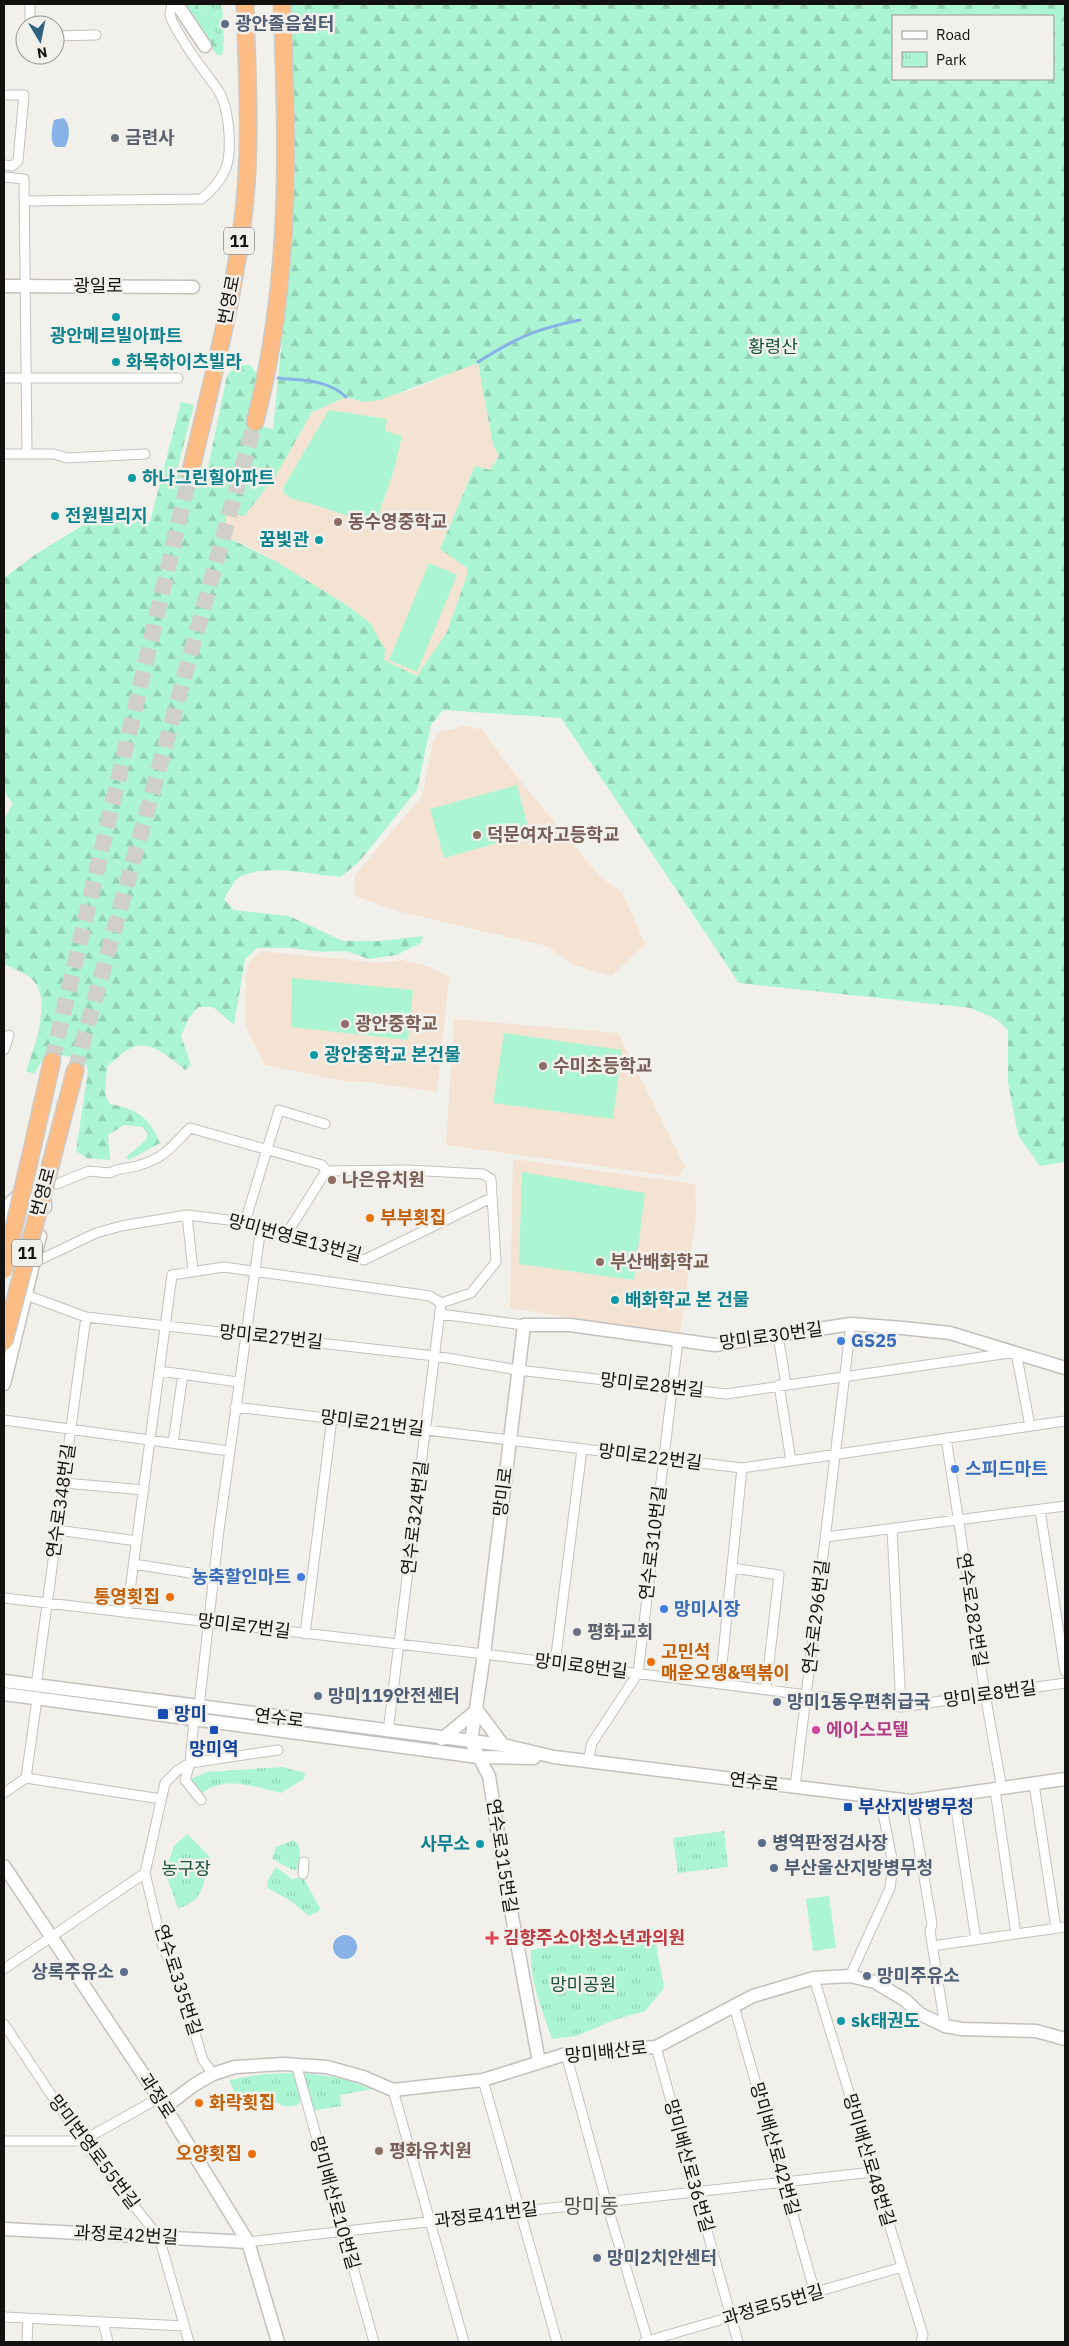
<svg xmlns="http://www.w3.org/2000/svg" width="1069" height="2346" viewBox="0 0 1069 2346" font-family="'IBM Plex Sans','Noto Sans KR',sans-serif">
	<defs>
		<pattern id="forest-firs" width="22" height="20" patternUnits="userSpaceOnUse" patternTransform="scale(1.25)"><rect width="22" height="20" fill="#abf5d3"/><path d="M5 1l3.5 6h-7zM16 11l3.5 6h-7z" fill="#92d1b4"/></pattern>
		<pattern id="park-tufts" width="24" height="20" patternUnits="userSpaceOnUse" patternTransform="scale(1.25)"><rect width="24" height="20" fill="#abf5d3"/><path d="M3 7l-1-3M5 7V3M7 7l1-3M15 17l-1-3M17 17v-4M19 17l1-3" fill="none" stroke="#92d1b4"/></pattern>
	</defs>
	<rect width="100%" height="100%" fill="#f2f0eb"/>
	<path fill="#f4e3d2" d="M478 362 493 445 499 455 490 470 475 466 440 548 467 568V575L447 632 417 676 384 660 370 623 348 606 252 548 225 536 226 513 275 477 312 412 346 397 363 402 409 391Z
		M465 726 483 730 509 767 600 877 622 892 645 944 611 976 572 964 547 946 401 912 355 896V875L422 796 433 742 437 733Z
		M260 951 380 963 402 960 430 967 449 977 437 1092 358 1081 349 1082 265 1065 247 1029 245 1019 246 977 249 962Z
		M454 1019 618 1033 685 1167 679 1177 446 1145Z
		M513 1159 695 1184 696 1216 680 1335 510 1308Z"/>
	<path fill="#abf5d3" d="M329 410 387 419 385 431 402 436 394 470 375 525 312 504 292 499 284 493V486Z
		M429 563 457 575 417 672 389 660Z
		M517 785 530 834 444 858 430 809Z
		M292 978 413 990 408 1040 291 1027Z
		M504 1033 622 1050 613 1119 493 1103Z
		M522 1172 645 1193 634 1280 519 1264Z
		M829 1896 836 1948 813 1951 806 1899Z"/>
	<path fill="url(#forest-firs)" fill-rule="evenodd" d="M182 4H198L199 9C206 19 231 44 221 55H217Z
		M287 4H1065V1162L1040 1166 1018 1135 1008 1083V1030L996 1019 971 1008 739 983 561 718 443 710 431 725 417 790 358 863 340 877C311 875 266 863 240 877 233 881 228 893 224 899L234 910 289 916 343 941H380L423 936 421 943 396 955 369 959 346 951 321 952 291 948H257L245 959 234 1025 213 1007H198L189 1018 181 1036 191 1065 185 1070C172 1059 148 1037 129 1049 121 1053 115 1061 107 1066L105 1094 110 1104C137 1109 149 1117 160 1143L129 1160 126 1157 145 1141 148 1134 143 1127 124 1125 108 1135 110 1160 87 1158 76 1151 88 1071 85 1060 47 1052 34 1074 26 1071C34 1048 50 1006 36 984 30 974 14 969 4 964V819L13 804 4 791V578L36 554 105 512 150 522 181 402 194 405 176 474 205 482 227 375 238 365H250L257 374 256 392 247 422 273 429 290 262 294 188ZM893 16H1053V79H893ZM478 363 493 445 499 456 490 470 475 466 440 549 467 568V575L447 632 417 676 384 660 385 649 370 623 348 606 277 562 225 536 226 513 244 516 275 477 312 412 346 397 363 402 380 400Z"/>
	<path fill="url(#park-tufts)" d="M198 4H222L224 44 199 9Z
		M282 1767 305 1773 304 1779 281 1793C256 1787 225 1775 202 1793L191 1779 206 1772Z
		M724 1831 728 1867 678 1873 673 1838Z
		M187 1834 209 1856 211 1865 206 1869C203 1891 201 1900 178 1909L165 1872 174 1846Z
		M294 1840 299 1846 301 1869 293 1870 272 1859 276 1847Z
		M276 1867 292 1879 303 1877 321 1910 309 1916 291 1901 268 1888 267 1882Z
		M653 1927 664 1988 645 2011 614 2020 577 2036 552 2039C543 2012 529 1979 531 1950Z
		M294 2073 302 2100C293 2113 278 2104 268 2097L257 2100 254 2104 238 2101 229 2080 264 2074Z
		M306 2073 346 2079 372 2089 340 2095 341 2106 312 2111 302 2076Z"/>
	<path fill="#88b2e7" d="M63 118C71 123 70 139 65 147H56C49 142 52 128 54 120Z
		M333 1947a12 12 0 1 1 24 0a12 12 0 1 1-24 0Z"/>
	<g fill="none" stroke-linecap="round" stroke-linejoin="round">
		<path stroke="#88b2e7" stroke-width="3" d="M478 362C516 338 535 329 580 320
			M278 378C303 381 327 379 346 397"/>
		<path stroke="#d1cfca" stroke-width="16" stroke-dasharray="16 8" stroke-linecap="butt" d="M52 1061 190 474
			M75 1071 255 422"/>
		<g stroke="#c4c1bd" stroke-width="11">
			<path id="street" d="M30 4V25
				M55 36 96 35
				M4 95H24L18 161 12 166 4 165
				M4 177 24 179 27 453
				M24 201 201 199C212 191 219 183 225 170 233 153 229 108 219 92 213 82 205 73 199 64 189 51 180 36 172 21L170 14 172 4
				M4 378H178
				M4 454H54L67 458 145 454
				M4 1050 9 1035
				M57 1184 89 1171 110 1173C119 1167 130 1169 140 1165 166 1157 172 1146 190 1128L322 1165 326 1171
				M187 1215 193 1271
				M245 1222 279 1110 325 1124
				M33 1263 96 1233 121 1226 187 1215 245 1222 364 1260 491 1198
				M26 1295 86 1317 435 1356 518 1370 726 1394 1016 1352 1030 1426
				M440 1314 524 1325
				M778 1336 786 1384
				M160 1371 238 1382
				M779 1385 791 1461
				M235 1407 742 1468 1065 1421
				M4 1420 229 1451
				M946 1438 985 1694 1002 1789
				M173 1443 183 1374
				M64 1483 144 1490
				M1040 1510 1065 1671
				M892 1529 901 1707
				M57 1530 137 1541
				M826 1537 1065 1506
				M134 1564 215 1577
				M733 1568 779 1575 766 1689
				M4 1598 484 1654 901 1707 1065 1683
				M127 1613 172 1275 224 1267 430 1296 441 1303 471 1293 496 1262 491 1179 483 1174 407 1170 326 1171 286 1235
				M305 1634 332 1418
				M555 1663 582 1449
				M720 1684 742 1468
				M36 1686 86 1317
				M199 1707 219 1530 261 1227
				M194 1720 190 1763 178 1770 165 1783 145 1873 162 1944 182 1991 203 2060 213 2074
				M388 1732 441 1303
				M588 1761 592 1743 638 1673 678 1340
				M26 1778 37 1699
				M1034 1784 1056 1928
				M795 1787 851 1324
				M995 1790 1016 1934
				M4 1793 26 1778 161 1799
				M954 1796 976 1940
				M201 1800 185 1780 190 1763 278 1750
				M911 1801 932 1924 930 1931 945 2026
				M303 1874 304 1862
				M932 1946 1065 1927
				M4 1969 145 1873
				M850 1976 890 1888 893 1864 880 1798
				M814 1978 923 2335 921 2342
				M734 2006 815 2293
				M4 2024 82 2141 159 2237 189 2342
				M656 2047 738 2342
				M566 2054 608 2208 648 2341
				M296 2064 374 2342
				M483 2080 557 2342
				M393 2090 464 2342
				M4 2141H82L159 2098
				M248 2242 873 2172
				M4 2317 184 2326
				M103 2322 108 2342
				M27 2342 28 2318
				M644 2342 902 2267"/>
		</g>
		<g stroke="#c4c1bd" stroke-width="15">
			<path id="secondary" d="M177 4 205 46
				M4 286 193 287
				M4 1233 11 1202 18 1196 45 1203V1207
				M4 1384 40 1236
				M4 1681 503 1745 554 1757 911 1801 1065 1779
				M4 1694 479 1757 534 1758
				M442 1739 477 1710 503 1745
				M4 1866 165 2107 248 2242 278 2342
				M539 2062 505 1878 489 1776 471 1742 484 1654 524 1325H570L715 1345 851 1324 903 1328 950 1333 1065 1368
				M165 2107 194 2085 213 2074 235 2067 283 2064 327 2067 363 2077 393 2090 483 2080 566 2054 656 2047 753 1996 814 1978 850 1976 875 1982 905 2000 920 2014 945 2026 962 2029 1036 2031 1065 2039
				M4 2229 248 2242"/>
		</g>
		<g stroke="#cbcbca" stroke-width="19">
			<path id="highway" d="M255 422C292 282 287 146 282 4
				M190 474C211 384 236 293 245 200 251 135 247 69 245 4
				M30 1158 52 1061
				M51 1163 75 1071"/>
		</g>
		<use href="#street" stroke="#fff" stroke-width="9"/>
		<use href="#secondary" stroke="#fff" stroke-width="12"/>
		<use href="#highway" stroke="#fcbc83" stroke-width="16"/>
		<g stroke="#cbcbca" stroke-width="19" stroke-linecap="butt">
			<path id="highway-bridge" d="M4 1270 30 1158
				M4 1342 51 1163"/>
		</g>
		<use href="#highway-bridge" stroke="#fcbc83" stroke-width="16"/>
	</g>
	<g fill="#5c6f8a" stroke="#f2f0eb" stroke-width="2">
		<circle cx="225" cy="24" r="5"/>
		<circle cx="318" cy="1696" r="5"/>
		<circle cx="777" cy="1702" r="5"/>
		<circle cx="762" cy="1843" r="5"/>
		<circle cx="774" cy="1868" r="5"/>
		<circle cx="124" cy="1972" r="5"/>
		<circle cx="867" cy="1976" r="5"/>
		<circle cx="597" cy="2258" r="5"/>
	</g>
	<g fill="#6b7280" stroke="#f2f0eb" stroke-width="2">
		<circle cx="115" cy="138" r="5"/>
		<circle cx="577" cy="1632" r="5"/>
	</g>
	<g fill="#0f9aa8" stroke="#f2f0eb" stroke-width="2">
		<circle cx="116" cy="317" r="5"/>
		<circle cx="116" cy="362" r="5"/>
		<circle cx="132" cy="478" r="5"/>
		<circle cx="55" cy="516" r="5"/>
		<circle cx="319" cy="540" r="5"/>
		<circle cx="314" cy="1055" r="5"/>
		<circle cx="615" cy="1300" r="5"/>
		<circle cx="480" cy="1844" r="5"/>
		<circle cx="841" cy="2021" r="5"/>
	</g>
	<g fill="#8d6e63" stroke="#f2f0eb" stroke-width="2">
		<circle cx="338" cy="522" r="5"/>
		<circle cx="477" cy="835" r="5"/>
		<circle cx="345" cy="1024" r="5"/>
		<circle cx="543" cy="1066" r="5"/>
		<circle cx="332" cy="1180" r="5"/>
		<circle cx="600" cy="1262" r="5"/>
		<circle cx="379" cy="2151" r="5"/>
	</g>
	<g fill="#e8710a" stroke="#f2f0eb" stroke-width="2">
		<circle cx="370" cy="1218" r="5"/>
		<circle cx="170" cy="1597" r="5"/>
		<circle cx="651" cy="1662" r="5"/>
		<circle cx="199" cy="2103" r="5"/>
		<circle cx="252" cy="2154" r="5"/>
	</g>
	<g fill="#3f7fe0" stroke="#f2f0eb" stroke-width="2">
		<circle cx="841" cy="1341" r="5"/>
		<circle cx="955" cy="1469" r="5"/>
		<circle cx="301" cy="1577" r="5"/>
		<circle cx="664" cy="1609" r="5"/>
	</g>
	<g fill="#1a4fb4" stroke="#f2f0eb" stroke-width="2">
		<rect x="157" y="1708" width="12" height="12" rx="2.5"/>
		<rect x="209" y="1725" width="10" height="10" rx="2.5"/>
		<rect x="843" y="1802" width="10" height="10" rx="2.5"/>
	</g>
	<circle fill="#d1479c" stroke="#f2f0eb" stroke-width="2" cx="816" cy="1730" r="5"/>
	<path fill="#e0444e" stroke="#f2f0eb" stroke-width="2" d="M489.5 1930.5h5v5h5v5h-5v5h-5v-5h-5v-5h5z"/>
	<g text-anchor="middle" stroke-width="5" stroke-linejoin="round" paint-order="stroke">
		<g fill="#f2f0eb" stroke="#565552" stroke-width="1">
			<rect x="224" y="227.5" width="30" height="27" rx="4"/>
			<rect x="12" y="1239.5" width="30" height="27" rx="4"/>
		</g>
		<g font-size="16" font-weight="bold" fill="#131210">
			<text x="239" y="247">11</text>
			<text x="27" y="1259">11</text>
		</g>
		<g font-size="18" font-weight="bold" fill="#4e5e75" stroke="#f2f0eb" text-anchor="start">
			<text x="235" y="30">광안졸음쉼터</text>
			<text x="328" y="1702">망미119안전센터</text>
			<text x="787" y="1708">망미1동우편취급국</text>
			<text x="772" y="1849">병역판정검사장</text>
			<text x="784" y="1874">부산울산지방병무청</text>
			<text x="114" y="1978" text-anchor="end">상록주유소</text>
			<text x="877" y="1982">망미주유소</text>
			<text x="607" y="2264">망미2치안센터</text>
		</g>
		<g font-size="18" font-weight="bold" fill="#5b616d" stroke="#f2f0eb" text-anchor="start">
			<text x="125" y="144">금련사</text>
			<text x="587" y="1638">평화교회</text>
		</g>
		<g font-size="18" fill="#131210" stroke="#f2f0eb">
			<text x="98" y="292">광일로</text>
			<text transform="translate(229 300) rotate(-79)" y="6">번영로</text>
			<text transform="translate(43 1192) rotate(-75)" y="6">번영로</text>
			<text transform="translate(295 1238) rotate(15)" y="6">망미번영로13번길</text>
			<text transform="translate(771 1336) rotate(-8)" y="6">망미로30번길</text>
			<text transform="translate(271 1337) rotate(6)" y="6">망미로27번길</text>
			<text transform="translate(652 1385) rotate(6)" y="6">망미로28번길</text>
			<text transform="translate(372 1423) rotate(7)" y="6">망미로21번길</text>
			<text transform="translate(650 1457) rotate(7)" y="6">망미로22번길</text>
			<text transform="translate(503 1492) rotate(-83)" y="6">망미로</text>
			<text transform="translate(61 1501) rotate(-82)" y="6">연수로348번길</text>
			<text transform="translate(415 1518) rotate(-83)" y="6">연수로324번길</text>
			<text transform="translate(653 1543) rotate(-83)" y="6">연수로310번길</text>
			<text transform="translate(972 1610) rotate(81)" y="6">연수로282번길</text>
			<text transform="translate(816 1617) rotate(-83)" y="6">연수로296번길</text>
			<text transform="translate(244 1626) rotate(7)" y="6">망미로7번길</text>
			<text transform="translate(581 1666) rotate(7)" y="6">망미로8번길</text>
			<text transform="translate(990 1694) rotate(-8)" y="6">망미로8번길</text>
			<text transform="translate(279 1718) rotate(7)" y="6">연수로</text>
			<text transform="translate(754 1782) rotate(7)" y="6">연수로</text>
			<text transform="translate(502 1856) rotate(81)" y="6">연수로315번길</text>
			<text transform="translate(178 1980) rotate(72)" y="6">연수로335번길</text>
			<text transform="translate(606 2052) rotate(-6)" y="6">망미배산로</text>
			<text transform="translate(157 2096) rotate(57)" y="6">과정로</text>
			<text transform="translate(775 2149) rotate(74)" y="6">망미배산로42번길</text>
			<text transform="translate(94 2152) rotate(53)" y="6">망미번영로55번길</text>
			<text transform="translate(869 2160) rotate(73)" y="6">망미배산로48번길</text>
			<text transform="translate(689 2166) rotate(74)" y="6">망미배산로36번길</text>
			<text transform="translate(335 2203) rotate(74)" y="6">망미배산로10번길</text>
			<text transform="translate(486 2215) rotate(-7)" y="6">과정로41번길</text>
			<text transform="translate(126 2235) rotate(3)" y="6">과정로42번길</text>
			<text transform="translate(773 2305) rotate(-16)" y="6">과정로55번길</text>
		</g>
		<g font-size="18" font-weight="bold" fill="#0d838f" stroke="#f2f0eb" text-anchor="start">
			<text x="116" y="342" text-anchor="middle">광안메르빌아파트</text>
			<text x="126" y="368">화목하이츠빌라</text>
			<text x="142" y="484">하나그린힐아파트</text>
			<text x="65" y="522">전원빌리지</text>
			<text x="309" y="546" text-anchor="end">꿈빛관</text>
			<text x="324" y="1061">광안중학교 본건물</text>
			<text x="625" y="1306">배화학교 본 건물</text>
			<text x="470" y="1850" text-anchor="end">사무소</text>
			<text x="851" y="2027">sk태권도</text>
		</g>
		<g font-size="18" fill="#16523c" stroke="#f2f0eb">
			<text x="773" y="353">황령산</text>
			<text x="186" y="1875">농구장</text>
			<text x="583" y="1991">망미공원</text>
		</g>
		<g font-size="18" font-weight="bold" fill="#785e54" stroke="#f2f0eb" text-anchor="start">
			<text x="348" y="528">동수영중학교</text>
			<text x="487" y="841">덕문여자고등학교</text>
			<text x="355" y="1030">광안중학교</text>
			<text x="553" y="1072">수미초등학교</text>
			<text x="342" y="1186">나은유치원</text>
			<text x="610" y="1268">부산배화학교</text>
			<text x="389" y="2157">평화유치원</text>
		</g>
		<g font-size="18" font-weight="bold" fill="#c56008" stroke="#f2f0eb" text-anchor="start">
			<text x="380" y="1224">부부횟집</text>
			<text x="160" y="1603" text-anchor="end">통영횟집</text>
			<text x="661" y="1658">고민석<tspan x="661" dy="21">매운오뎅&amp;떡볶이</tspan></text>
			<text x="209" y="2109">화락횟집</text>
			<text x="242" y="2160" text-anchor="end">오양횟집</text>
		</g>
		<g font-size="18" font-weight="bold" fill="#366cbe" stroke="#f2f0eb" text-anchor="start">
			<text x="851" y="1347">GS25</text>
			<text x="965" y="1475">스피드마트</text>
			<text x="291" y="1583" text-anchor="end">농축할인마트</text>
			<text x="674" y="1615">망미시장</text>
		</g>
		<g font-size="18" font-weight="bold" fill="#164399" stroke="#f2f0eb" text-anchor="start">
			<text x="174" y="1720">망미</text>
			<text x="214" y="1755" text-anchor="middle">망미역</text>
			<text x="858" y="1813">부산지방병무청</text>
		</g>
		<g font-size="18" font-weight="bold" fill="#b23c85" stroke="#f2f0eb" text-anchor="start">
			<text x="826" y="1736">에이스모텔</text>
		</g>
		<g font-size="18" font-weight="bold" fill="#be3a42" stroke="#f2f0eb" text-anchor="start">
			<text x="503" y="1944">김향주소아청소년과의원</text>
		</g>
		<g font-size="20" fill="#504e4a" stroke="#f2f0eb">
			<text x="591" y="2213">망미동</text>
		</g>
	</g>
	<rect width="1069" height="2346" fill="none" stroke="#131210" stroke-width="10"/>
	<rect x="892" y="15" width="162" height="65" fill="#f2f0eb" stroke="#999793"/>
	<rect x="902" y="31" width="25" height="8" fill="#ffffff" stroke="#999793"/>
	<text x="936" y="40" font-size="15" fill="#131210">Road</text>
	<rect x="902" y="52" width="25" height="15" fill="url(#park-tufts)" stroke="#999793"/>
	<text x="936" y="65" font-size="15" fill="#131210">Park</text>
	<g transform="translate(40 40) rotate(170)"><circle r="24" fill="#f2f0eb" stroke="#999793"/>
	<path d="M0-4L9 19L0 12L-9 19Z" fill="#306280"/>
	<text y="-8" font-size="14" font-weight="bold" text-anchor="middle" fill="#131210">N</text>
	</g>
</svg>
